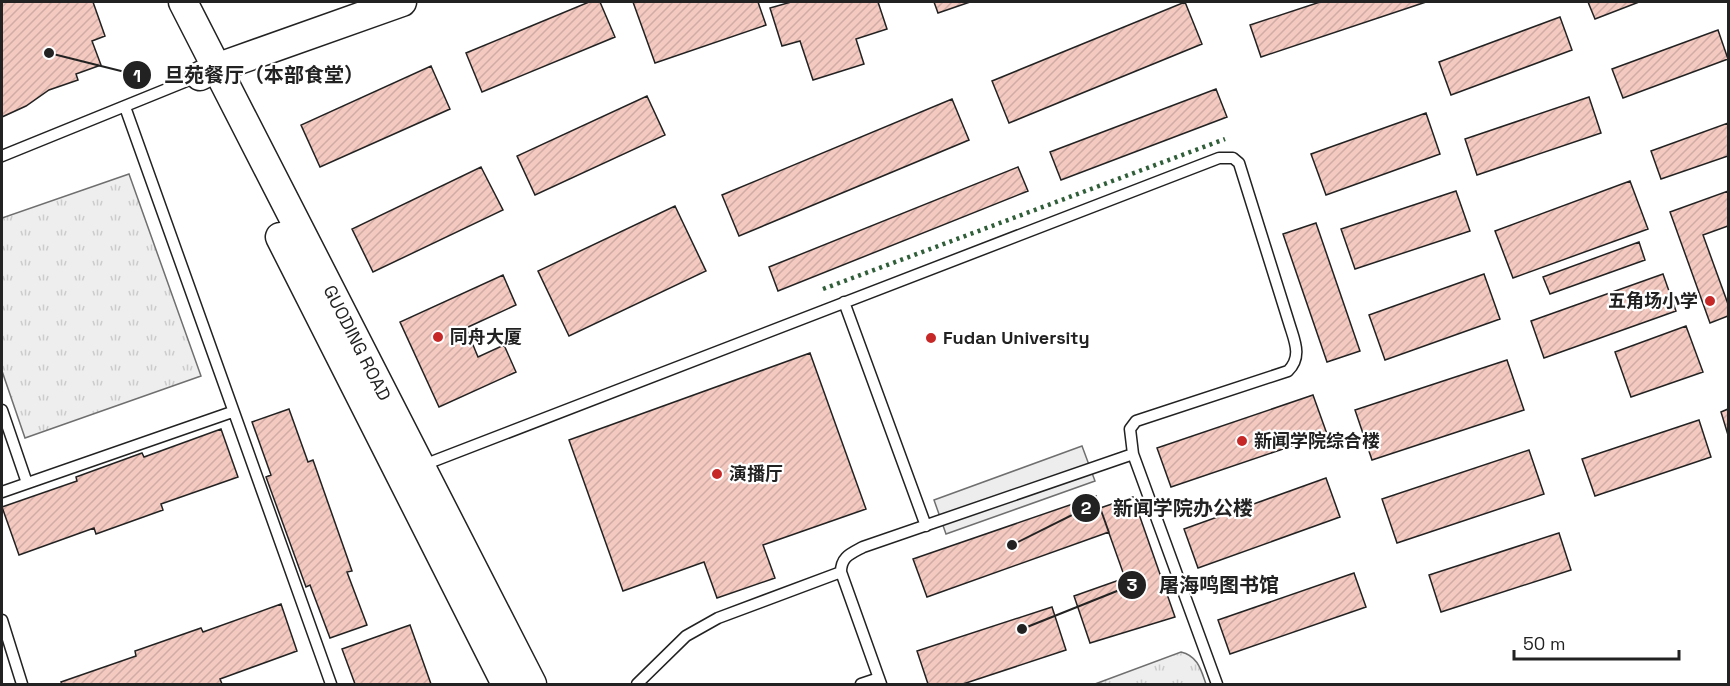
<svg xmlns="http://www.w3.org/2000/svg" width="1730" height="686" viewBox="0 0 1730 686" font-family="'Space Grotesk','Noto Sans SC',sans-serif">
	<defs>
		<pattern id="park-tufts" width="24" height="20" patternUnits="userSpaceOnUse" patternTransform="scale(1.5)"><rect width="24" height="20" fill="#eee"/><path d="M3 7l-1-3M5 7V3M7 7l1-3M15 17l-1-3M17 17v-4M19 17l1-3" fill="none" stroke="#ccc"/></pattern>
		<pattern id="building-hatch" width="6" height="6" patternUnits="userSpaceOnUse" patternTransform="scale(1.5)"><rect width="6" height="6" fill="#f3c9c0"/><path d="M-1 1l2-2M0 6l6-6M5 7l2-2" fill="none" stroke="#d0aca5"/></pattern>
	</defs>
	<rect width="100%" height="100%" fill="#fff"/>
	<path fill="url(#park-tufts)" stroke="#6f6f6f" stroke-width="1.5" d="M129 174 201 376 25 438 2 371V218Z
		M1181 652C1198 656 1201 670 1206 684H1095Z"/>
	<path fill="#ededed" stroke="#6f6f6f" stroke-width="1.5" d="M1082 446 1095 481 946 534 934 500Z"/>
	<path fill="url(#building-hatch)" stroke="#222" stroke-width="1.5" d="M2 2H93L105 36 92 41 101 65 76 74 78 80 49 90 26 106 2 117Z
		M589 2H600L615 37 482 92 466 53Z
		M633 2H758L766 25 655 63Z
		M791 2H878L887 29 856 39 864 64 813 80 800 41 782 46 770 8Z
		M934 2H970L938 13Z
		M1185 2 1202 44 1009 123 992 81Z
		M1320 2H1426L1261 57 1250 25Z
		M1588 2H1639L1595 19Z
		M1560 17 1572 50 1451 95 1439 62Z
		M1718 30 1728 59 1623 98 1612 69Z
		M431 66 450 109 320 167 301 125Z
		M1216 89 1227 117 1061 180 1050 152Z
		M647 96 665 135 535 195 517 156Z
		M1589 97 1601 133 1477 175 1465 139Z
		M952 99 969 140 739 236 722 195Z
		M1426 113 1440 154 1326 195 1311 154Z
		M1728 123V156L1661 179 1651 151Z
		M481 167 503 210 373 272 352 229Z
		M1018 167 1028 191 778 291 769 267Z
		M1630 181 1648 229 1513 278 1495 231Z
		M1456 191 1470 231 1355 269 1341 229Z
		M1728 191V226L1703 235 1728 304V316L1710 323 1670 212Z
		M675 206 706 271 569 336 538 271Z
		M1316 223 1360 351 1327 362 1283 234Z
		M1639 242 1645 260 1550 294 1543 277Z
		M1484 274 1500 319 1385 360 1369 315Z
		M1663 274 1676 311 1544 358 1531 321Z
		M503 275 516 305 466 328 478 357 504 345 516 372 439 407 400 322Z
		M1686 326 1703 372 1631 397 1615 352Z
		M810 353 866 509 763 545 775 578 717 598 704 562 623 591 569 440Z
		M1507 360 1524 410 1372 460 1355 410Z
		M1313 395 1327 434 1171 487 1157 448Z
		M289 409 308 462 313 460 352 571 347 572 367 625 330 638 310 585 306 587 266 477 271 475 252 422Z
		M1728 409V435L1721 412Z
		M1699 420 1711 457 1595 496 1582 459Z
		M221 429 238 477 161 504 163 510 96 534 94 528 19 555 2 507 77 481 76 477 142 453 144 457Z
		M1529 450 1544 494 1397 543 1382 499Z
		M1326 478 1340 517 1198 568 1184 529Z
		M1096 496 1109 532 927 597 913 559Z
		M1133 497 1175 617 1090 643 1074 596 1125 578 1100 508Z
		M1559 533 1571 570 1441 612 1429 575Z
		M1354 573 1366 607 1230 654 1218 620Z
		M281 604 297 651 220 679 222 684H62L61 682 136 656 135 651 201 628 203 632Z
		M1052 607 1066 650 963 684H928L917 651Z
		M410 625 431 684H355L342 649Z"/>
	<g fill="none" stroke-linecap="round" stroke-linejoin="round">
		<g stroke="#222" stroke-width="13">
			<path id="lane" d="M125 107 331 684
				M2 156 199 76
				M844 302 926 526
				M2 410 27 483
				M421 466 1219 158H1233L1239 163 1290 326C1295 342 1302 357 1288 371L1136 421 1130 429 1133 454 1217 684
				M2 492 232 412
				M2 620 22 684
				M637 684 686 636 718 618 841 572
				M861 684 879 678
				M881 684 841 572C841 557 850 554 863 547L1133 454"/>
		</g>
		<g stroke="#222" stroke-width="31">
			<path id="secondary" d="M183 2 532 684
				M200 76 216 68 402 2
				M280 237 506 684"/>
		</g>
		<use href="#lane" stroke="#fff" stroke-width="10"/>
		<use href="#secondary" stroke="#fff" stroke-width="28"/>
		<path stroke="#2f5e38" stroke-width="4.5" stroke-dasharray="3 4.5" stroke-linecap="butt" d="M823 289 1225 139"/>
	</g>
	<g fill="#c62828" stroke="#fff" stroke-width="2">
		<circle cx="1710" cy="301" r="6"/>
		<circle cx="438" cy="337" r="6"/>
		<circle cx="931" cy="338" r="6"/>
		<circle cx="1242" cy="441" r="6"/>
		<circle cx="717" cy="474" r="6"/>
	</g>
	<g text-anchor="middle" stroke-width="4.5" stroke-linejoin="round" paint-order="stroke">
		<g font-size="18" font-weight="bold" fill="#222" stroke="#fff" text-anchor="start">
			<text x="1698" y="307" text-anchor="end">五角场小学</text>
			<text x="450" y="343">同舟大厦</text>
			<text x="943" y="344">Fudan University</text>
			<text x="1254" y="447">新闻学院综合楼</text>
			<text x="729" y="480">演播厅</text>
		</g>
		<g font-size="18" fill="#222" stroke="#fff">
			<text transform="translate(357 343) rotate(63)" y="6">GUODING ROAD</text>
		</g>
	</g>
	<path fill="none" stroke="#222" stroke-width="2" d="M49 53L137 75M1012 545L1086 508M1022 629L1132 585"/>
	<g fill="#222" stroke="#fff" stroke-width="2">
		<circle cx="49" cy="53" r="6"/>
		<circle cx="1012" cy="545" r="6"/>
		<circle cx="1022" cy="629" r="6"/>
		<circle cx="137" cy="75" r="15"/>
		<circle cx="1086" cy="508" r="15"/>
		<circle cx="1132" cy="585" r="15"/>
	</g>
	<g font-size="18" text-anchor="middle" font-weight="bold" fill="#fff">
		<text x="137" y="82">1</text>
		<text x="1086" y="514">2</text>
		<text x="1132" y="591">3</text>
	</g>
	<g font-size="20" text-anchor="middle" font-weight="bold" fill="#222" stroke="#fff" stroke-width="4.5" stroke-linejoin="round" paint-order="stroke">
		<text x="264" y="82">旦苑餐厅（本部食堂）</text>
		<text x="1183" y="515">新闻学院办公楼</text>
		<text x="1219" y="592">屠海鸣图书馆</text>
	</g>
	<rect width="1730" height="686" fill="none" stroke="#222222" stroke-width="6"/>
	<path d="M1514 650v9h165v-9" fill="none" stroke="#222222" stroke-width="3"/>
	<text x="1523" y="650" font-size="18" fill="#222222" stroke="#ffffff" stroke-width="4.5" paint-order="stroke">50 m</text>
</svg>
